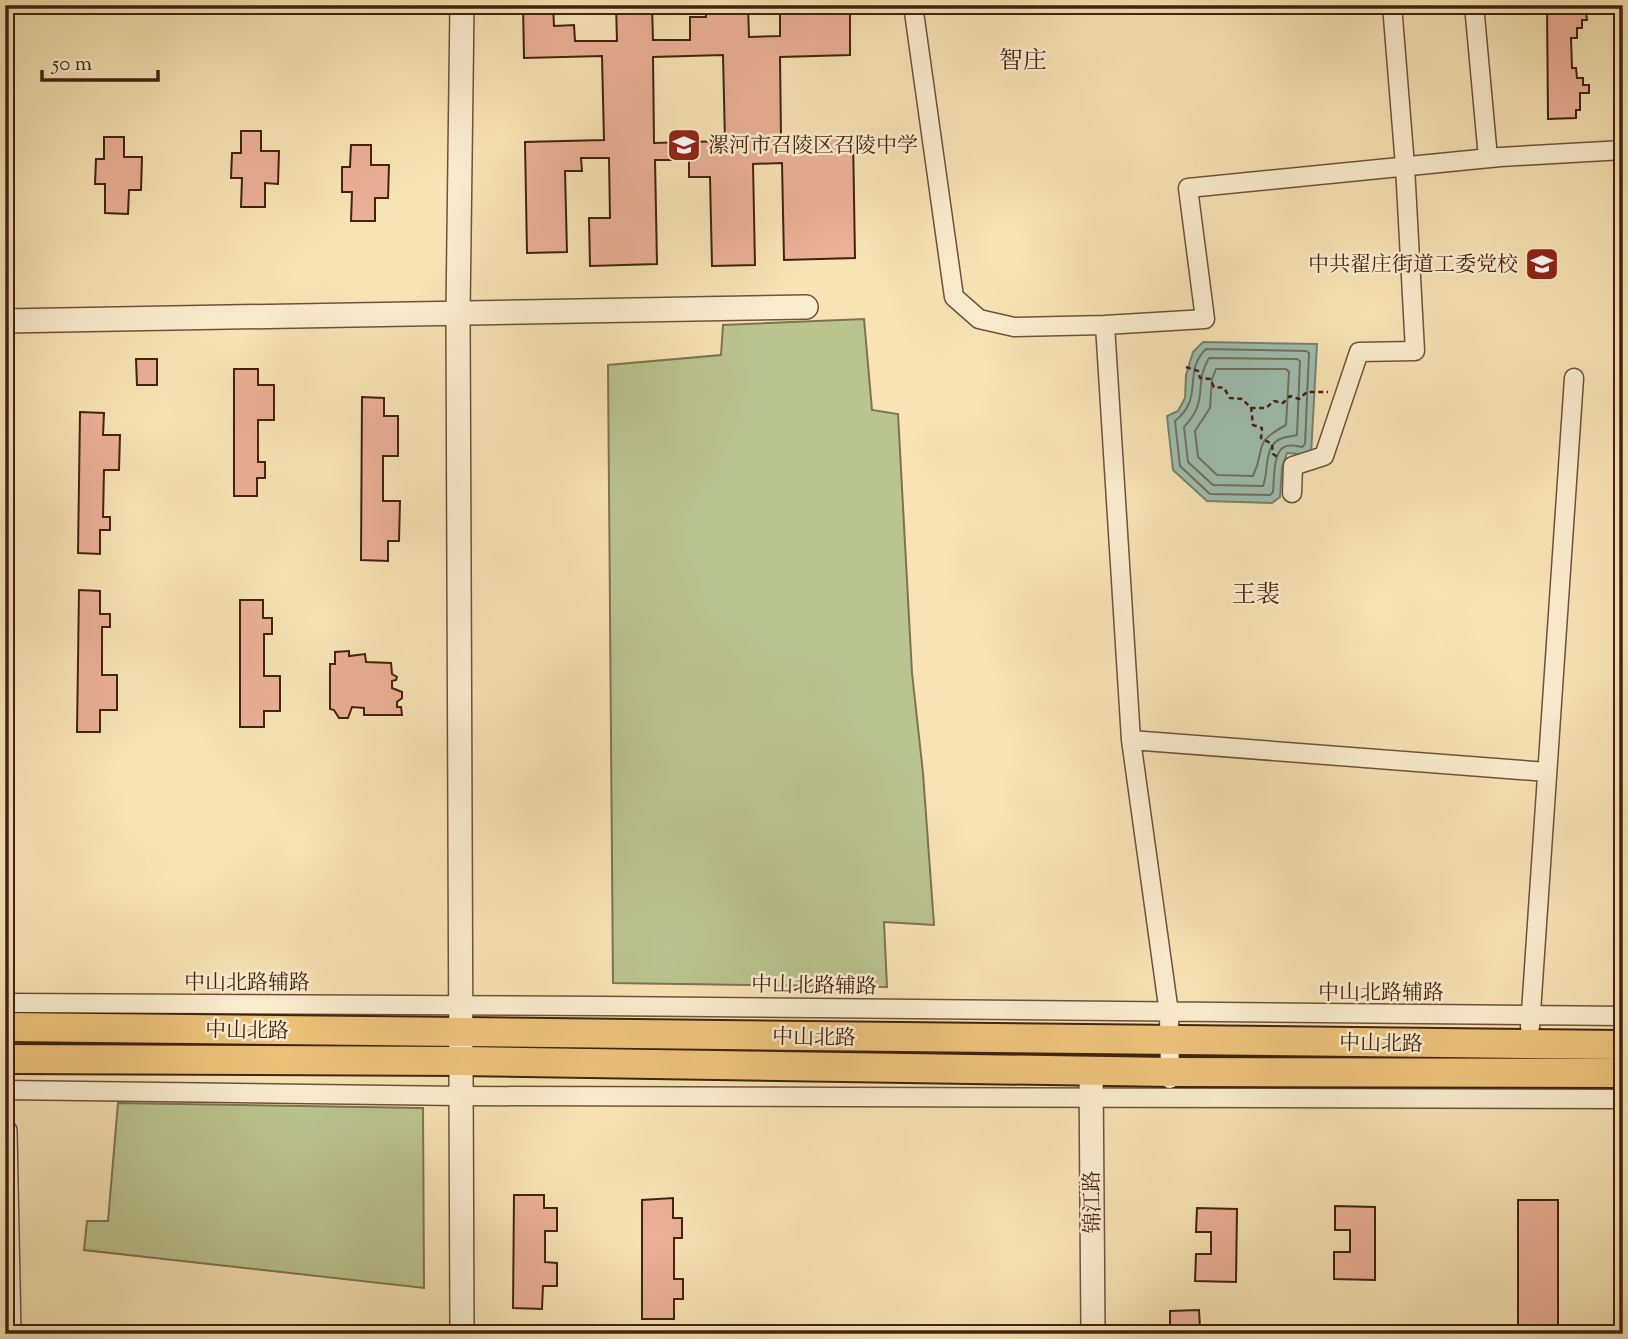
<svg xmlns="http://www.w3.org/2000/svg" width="1628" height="1339" viewBox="0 0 1628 1339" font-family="'Sorts Mill Goudy','Noto Serif SC',serif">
	<rect width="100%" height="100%" fill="#f7e3b4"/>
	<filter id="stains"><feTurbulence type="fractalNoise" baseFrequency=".00286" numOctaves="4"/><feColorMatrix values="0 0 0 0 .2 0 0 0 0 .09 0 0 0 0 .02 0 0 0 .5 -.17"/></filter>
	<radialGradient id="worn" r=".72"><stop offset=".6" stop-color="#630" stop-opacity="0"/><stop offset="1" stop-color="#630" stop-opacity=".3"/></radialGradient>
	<path fill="#bac48f" stroke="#7e7350" stroke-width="2" d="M864 319 872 410 898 414 912 673 923 773 934 925 884 922 887 987 613 983 608 365 721 355 723 325Z
		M118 1103 423 1108 424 1288 84 1250 87 1221H108Z"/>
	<path fill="#9dbeaf" stroke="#798070" stroke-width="2" d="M1203 342 1317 344 1311 455 1287 453 1282 468 1280 497 1272 503 1207 501 1173 470 1167 416 1178 411 1185 398 1186 375 1193 352Z"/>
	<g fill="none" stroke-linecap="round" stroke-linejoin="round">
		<path stroke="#707060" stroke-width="2" d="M1206 349 1306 351 1309 353 1305 444 1302 447C1297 446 1289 444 1284 447 1273 452 1274 482 1273 492L1270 495 1210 494 1180 466 1175 421C1205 397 1182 372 1206 349Z
			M1209 358 1297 359 1300 361 1297 435C1291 437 1286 436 1280 439 1263 447 1269 473 1263 486L1213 485 1188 462 1184 427C1210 400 1193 384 1209 358Z
			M1216 369H1286L1289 372 1286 425C1251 444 1267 446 1253 476L1217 475 1198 457 1195 431 1210 408 1212 379Z"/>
	</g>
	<path fill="#ebb095" stroke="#422211" stroke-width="2" fill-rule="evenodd" d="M523 5H553L554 26 574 25 575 41H617L616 5H652L653 40H690V17H706V5H748L749 37 780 36V5H850V55L780 57 781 137 853 136 855 258 784 260 782 163 753 164 755 265 712 266 710 177H689V160H655L657 264 590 266 589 218H610L609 158H581L582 171H565L567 252 527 253 525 142 604 140 602 56 524 58ZM723 55 725 141 654 143 653 57Z
		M1547 5H1576V12H1586L1587 20H1582V28H1577V38H1571L1572 68H1576L1577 78H1583V85H1589V93H1580V110H1576V118L1548 119Z
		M241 131H261V151H279L278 184 265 183V207H241L242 178H231L232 153H241Z
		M104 137H124V157H142L141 190H129L128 214 105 213V184H95L96 159H104Z
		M351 145H371V165H389L388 198H375V221H351L352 192H342V167H350Z
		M136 359H157V385H137Z
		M234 369H258V385H274V420H258V462H265V478H257V496H234Z
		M362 397 384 398V416H398V456H383V501H400L399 541H388V561L361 560Z
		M80 412 104 413 103 435H120L119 470H104L103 517H110V530H100V554L78 553Z
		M79 590 100 591V614H110V627H102V675H117V710H100V732H77Z
		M240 600H263V618H272V634H264V676H280V711H264V727H240Z
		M349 651V656L365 654 366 662 391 663 392 674 397 677 396 680 392 681V688L402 692V698L397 702V707H401L402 715H364V708L352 707 348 718H339L334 710 330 709V664H335V652Z
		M514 1195H544V1208H557V1231H545V1262L557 1263V1286H543L542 1309 513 1308Z
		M673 1198V1218H682V1238H674V1279H683V1299H674V1319H642V1200Z
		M1518 1200H1558V1334H1518Z
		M1335 1206 1375 1207V1280L1334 1279V1252H1350V1230H1335Z
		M1197 1208 1237 1209 1236 1282 1195 1281 1196 1254H1211V1232H1196Z
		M1199 1310 1200 1328H1209V1334H1170V1311Z"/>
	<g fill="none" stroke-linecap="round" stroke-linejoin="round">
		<g stroke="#6f523a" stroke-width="21">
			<path id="minor" d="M913 5 954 297 979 319 1014 327 1105 325
				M1474 5 1488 158
				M1292 493 1293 466 1324 456 1359 352 1415 351 1405 166 1392 5
				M1131 740 1547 772
				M5 1003 602 1006 1623 1016
				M1530 1027 1574 378
				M1170 1079 1169 1013 1131 740 1105 325 1205 319 1188 188 1500 157 1623 150
				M5 1090 461 1096 1623 1099"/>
		</g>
		<g stroke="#6f523a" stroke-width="26">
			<path id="tertiary" d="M5 321 806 307
				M1091 1071 1093 1334
				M5 1131 9 1334
				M462 1334 458 313 462 5"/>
		</g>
		<g stroke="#422211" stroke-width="32">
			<path id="primary" d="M5 1027 1623 1045
				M5 1059 461 1061 1170 1072 1623 1073"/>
		</g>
		<path stroke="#422211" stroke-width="2.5" stroke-dasharray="5 3.5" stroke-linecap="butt" d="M1186 367 1198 371 1200 378 1210 379 1214 387 1224 388 1230 398 1242 399 1251 408H1266L1274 401 1283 403 1290 396 1299 399 1307 392H1328
			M1251 407 1253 425 1262 428 1261 438 1272 444 1273 454 1279 458"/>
		<use href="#minor" stroke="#faedce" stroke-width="18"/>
		<use href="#tertiary" stroke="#faedce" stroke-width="23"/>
		<use href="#primary" stroke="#ecc27a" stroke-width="28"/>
	</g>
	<defs>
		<g id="school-square" transform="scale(1.75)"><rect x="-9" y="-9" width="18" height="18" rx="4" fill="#8f2418" stroke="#faedce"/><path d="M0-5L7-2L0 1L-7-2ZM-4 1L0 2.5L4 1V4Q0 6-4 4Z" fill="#fff"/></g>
	</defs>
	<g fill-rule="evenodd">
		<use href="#school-square" x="684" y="145"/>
		<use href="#school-square" x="1542" y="264"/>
	</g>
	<g text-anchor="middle" stroke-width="5" stroke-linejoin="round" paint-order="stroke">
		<g font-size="21" fill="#422211" stroke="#faedce" text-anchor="start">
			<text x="708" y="152">漯河市召陵区召陵中学</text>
			<text x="1518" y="271" text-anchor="end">中共翟庄街道工委党校</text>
		</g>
		<g font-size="21" fill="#422211" stroke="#faedce">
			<text x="247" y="989">中山北路辅路</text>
			<text transform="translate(814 985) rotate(1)" y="7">中山北路辅路</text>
			<text x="1381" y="999">中山北路辅路</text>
			<text transform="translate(247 1030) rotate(1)" y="7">中山北路</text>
			<text transform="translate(814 1037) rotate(1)" y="7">中山北路</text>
			<text transform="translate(1381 1043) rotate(1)" y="7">中山北路</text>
			<text transform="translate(1092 1202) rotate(-91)" y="7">锦江路</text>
		</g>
		<g font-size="24" fill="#422211" stroke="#faedce">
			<text x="1023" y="68">智庄</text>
			<text x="1256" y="602">王裴</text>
		</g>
	</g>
	<rect width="1628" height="1339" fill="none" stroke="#f7e3b4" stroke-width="28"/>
	<rect x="7" y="7" width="1614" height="1325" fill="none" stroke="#422211" stroke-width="3.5"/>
	<rect x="14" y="14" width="1600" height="1311" fill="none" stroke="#422211" stroke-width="2"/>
	<path d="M42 70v10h116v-10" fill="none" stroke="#422211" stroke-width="3.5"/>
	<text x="52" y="70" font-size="21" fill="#422211" stroke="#faedce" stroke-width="5" paint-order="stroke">50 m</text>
	<rect width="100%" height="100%" filter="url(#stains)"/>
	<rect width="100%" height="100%" fill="url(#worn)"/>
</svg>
